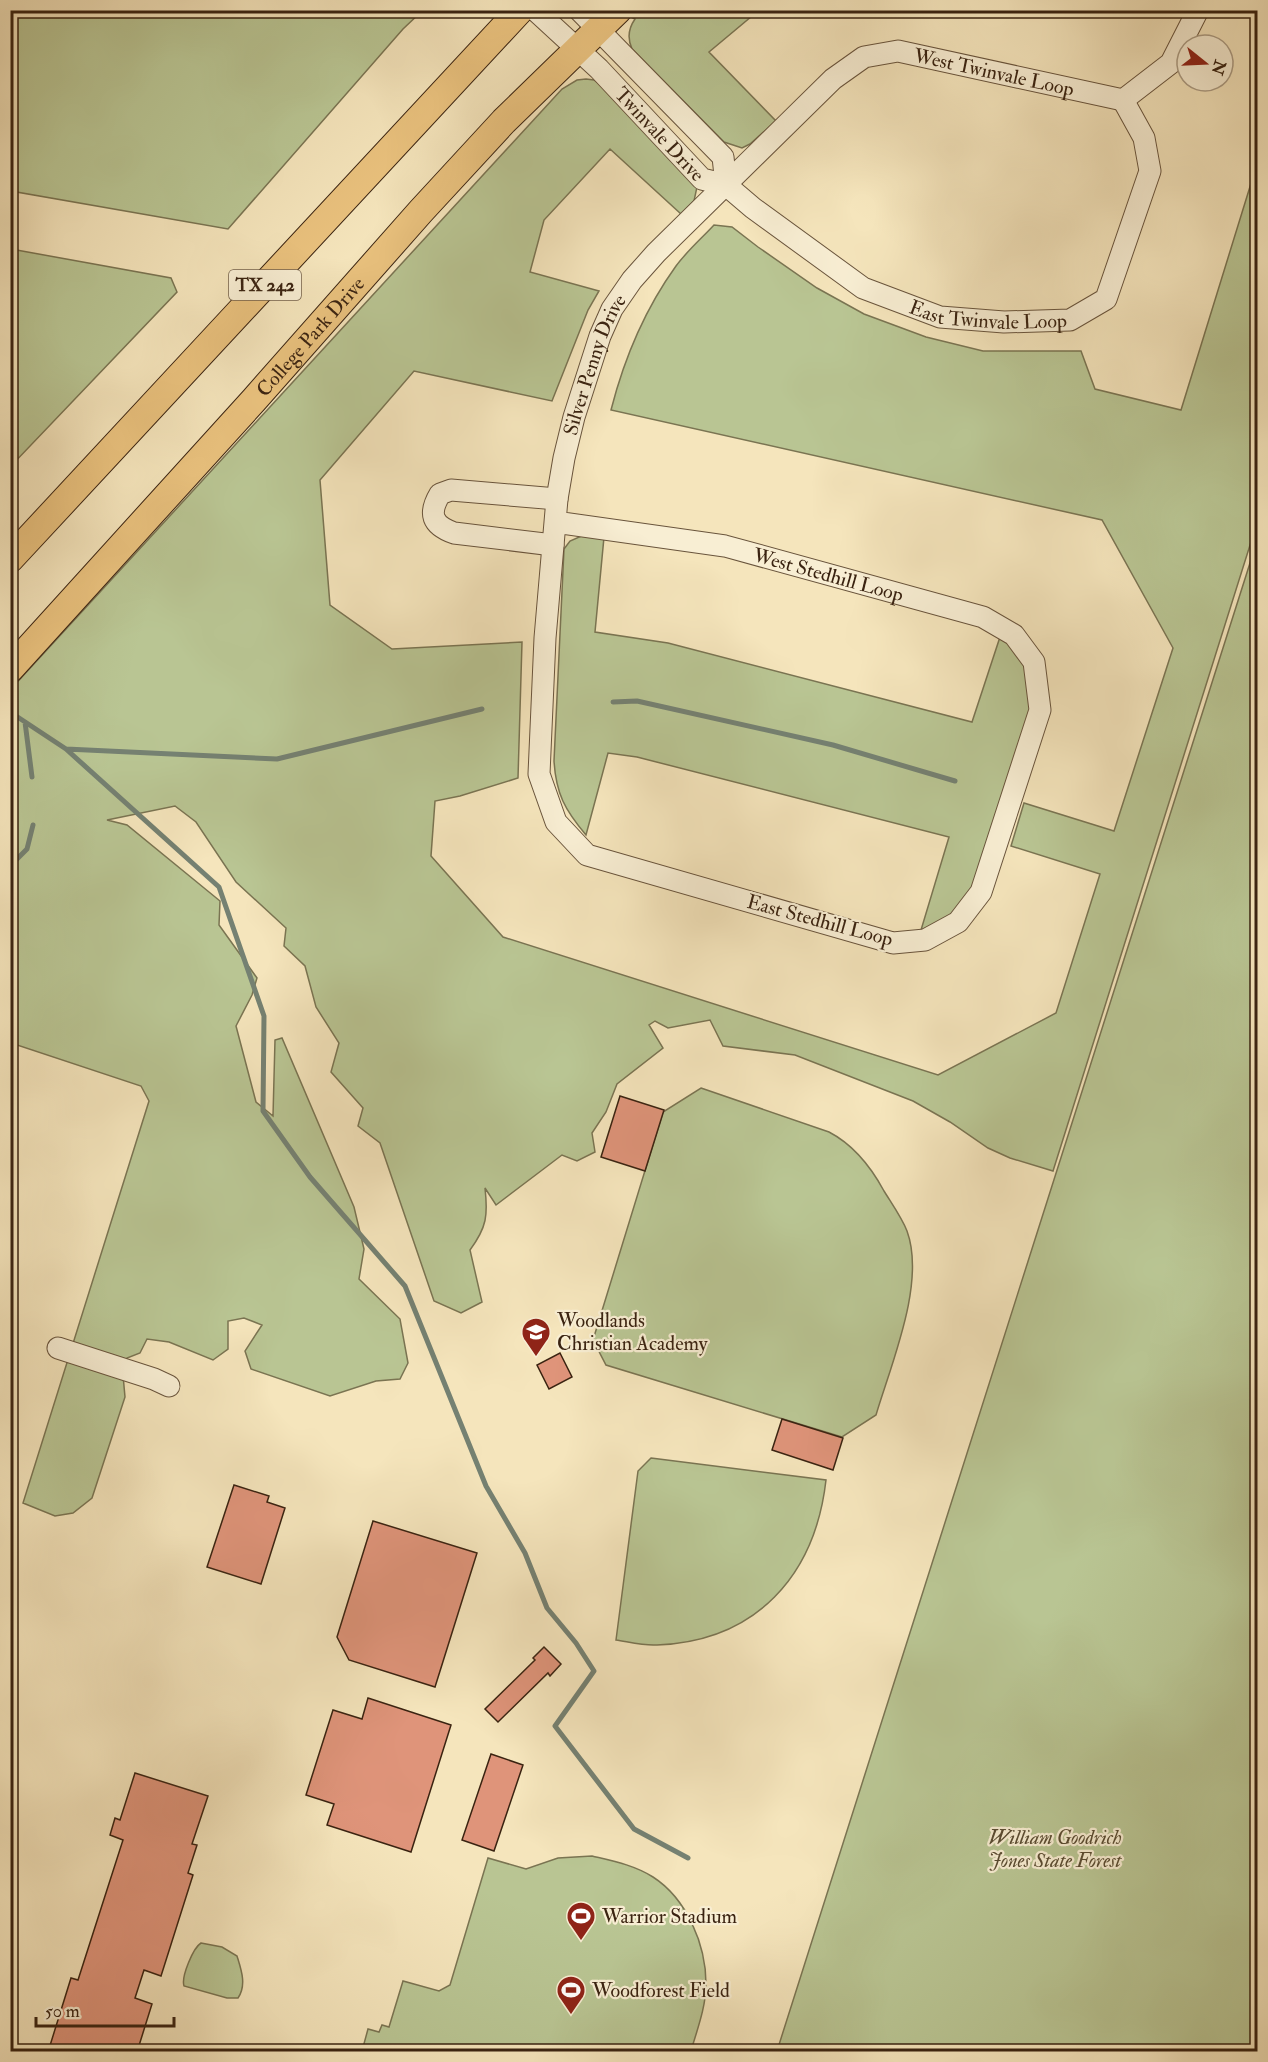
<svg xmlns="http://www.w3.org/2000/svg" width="1268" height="2062" viewBox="0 0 1268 2062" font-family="'IM FELL Double Pica',serif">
	<rect width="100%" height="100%" fill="#f5e5bc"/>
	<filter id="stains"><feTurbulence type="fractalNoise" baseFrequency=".00333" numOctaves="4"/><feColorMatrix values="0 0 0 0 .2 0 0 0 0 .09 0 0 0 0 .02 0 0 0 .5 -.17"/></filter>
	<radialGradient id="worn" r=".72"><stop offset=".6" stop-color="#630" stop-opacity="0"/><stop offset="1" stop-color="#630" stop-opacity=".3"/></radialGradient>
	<path fill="#b9c593" stroke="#7a7452" stroke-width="1.5" d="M10 11 11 10 422 11 403 29 228 229 11 191Z
		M641 11H758L709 52 776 121 750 144 742 148 724 142 632 49C627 38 628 29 635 19L633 18Z
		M586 79 594 80 602 86 697 187 694 201 681 214 610 149 544 220 530 272 599 291 588 310 552 401 414 371 320 480 330 605 392 649 522 642 518 778 460 796 435 801 431 856 503 937 938 1075 1056 1013 1100 874 1011 846 1024 803 1114 831 1173 648 1102 520 611 410C624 359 645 309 676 266 687 251 702 238 714 225L732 227 758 247 817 288 864 314 926 337 983 351H1081L1095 389 1181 410 1257 164V523L1053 1171 1010 1158 988 1148 950 1122 913 1101 795 1055 723 1046 710 1020 668 1028 655 1021 649 1025 663 1048 617 1084 606 1112 592 1133 595 1152 577 1161 562 1155 496 1205 485 1188C488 1215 487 1227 470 1250L482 1302 461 1313 434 1301 380 1143 358 1126 363 1108 331 1072 339 1043 316 1007 305 966 284 946 286 928 236 882 196 822 175 806 107 820 127 825 220 901 219 925 257 978 252 995 236 1026 256 1102 273 1116 275 1040 282 1038 354 1207 364 1249 359 1279 400 1319 408 1363 400 1379 376 1381 330 1396 251 1369 245 1351 262 1325 244 1318 228 1321V1349L213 1360 169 1342 147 1339 140 1353 127 1358 123 1375 125 1397 92 1498 73 1513 55 1516 23 1503 149 1101 141 1086 11 1043 10 690 562 89 577 80Z
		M11 249 171 278 177 292 11 466Z
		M586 534 604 537 595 632 668 643 972 722 1001 634 1026 659 1034 696 974 890 947 921 921 930 949 837 637 757 608 753 586 835C565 810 556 794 554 761L564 549 570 541Z
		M1257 541V2051H777Z
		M701 1088 829 1132C854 1145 871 1167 884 1191 892 1204 902 1218 907 1231 926 1283 891 1364 876 1415L842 1437 606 1365 593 1340 663 1112Z
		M651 1458 826 1480C815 1576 756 1641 657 1645 644 1646 629 1642 616 1640L638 1471Z
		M592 1856C613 1861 634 1865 653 1877 687 1899 706 1945 706 1984 706 2007 697 2030 691 2051H362L368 2029 379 2032 382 2025 389 2027 403 1981 439 1991 450 1985 488 1858 526 1869 558 1858Z
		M201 1943 222 1947 237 1956C241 1969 247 1985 238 1998H227L184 1986C181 1977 193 1948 201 1943Z"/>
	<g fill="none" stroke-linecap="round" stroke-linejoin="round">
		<path stroke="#758172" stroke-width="5" d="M613 702 637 701 833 745 955 781
			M10 712 66 749 277 759 482 709
			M25 722 32 777
			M66 749 219 887 264 1016 263 1111 310 1177 405 1286 486 1486 525 1553 547 1608 576 1643 594 1671 555 1726 634 1829 688 1858
			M10 866 27 849 33 825"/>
	</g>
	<path fill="#df947a" stroke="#3a2311" stroke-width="1.5" d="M620 1096 664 1110 645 1171 601 1157Z
		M560 1353 572 1377 549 1389 537 1365Z
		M782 1419 843 1438 833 1470 772 1450Z
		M234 1485 269 1496 267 1502 285 1508 261 1584 207 1567Z
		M373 1521 477 1553 435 1687 349 1660 337 1637Z
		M544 1647 561 1664 550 1676 548 1673 498 1722 485 1709 535 1660 533 1658Z
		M368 1698 451 1725 411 1852 327 1825 334 1804 306 1795 333 1710 362 1719Z
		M491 1754 523 1765 494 1851 462 1840Z
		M135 1773 208 1796 192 1844 197 1845 188 1873 193 1875 161 1976 144 1970 135 1998 152 2004 137 2052H48L71 1978 78 1980 123 1840 110 1835 115 1818 120 1820Z"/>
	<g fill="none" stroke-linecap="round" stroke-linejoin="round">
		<g stroke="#69543c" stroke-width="23">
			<g id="minor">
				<path id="s1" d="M535 10 599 69 702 179 726 185 753 208 863 288 940 317 1004 322 1070 320 1106 299 1150 171 1144 138 1123 100"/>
				<path d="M579 10 723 157 726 185"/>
				<path d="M1123 100 1171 63 1198 10"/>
				<path id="s2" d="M555 522 725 546 983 617 1014 635 1034 662 1040 710 981 892 958 922 925 940 893 943 587 855 556 822 539 774 545 638 557 499 564 458 574 417 600 336 612 309 632 280 656 253 833 79 864 57 898 51 1123 100"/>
				<path d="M553 545 454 533C432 525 428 514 440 494L451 490 557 499"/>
				<path d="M58 1348 154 1379 169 1386"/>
			</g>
		</g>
		<g stroke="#3a2311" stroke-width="29">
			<g id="major">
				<path d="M10 559 520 10"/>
				<path id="s3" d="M10 669 254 400 421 211 504 121 618 10"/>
			</g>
		</g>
		<use href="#minor" stroke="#f8eed3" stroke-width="21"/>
		<use href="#major" stroke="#eac27e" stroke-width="27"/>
	</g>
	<defs>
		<g id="school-pin" transform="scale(1.5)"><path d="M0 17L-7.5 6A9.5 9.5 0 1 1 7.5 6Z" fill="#8f2418" stroke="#f8eed3"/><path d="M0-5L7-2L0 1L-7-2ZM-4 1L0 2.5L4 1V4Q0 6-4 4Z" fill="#fff"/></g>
		<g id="stadium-pin" transform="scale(1.5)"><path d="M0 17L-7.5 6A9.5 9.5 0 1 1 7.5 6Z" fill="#8f2418" stroke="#f8eed3"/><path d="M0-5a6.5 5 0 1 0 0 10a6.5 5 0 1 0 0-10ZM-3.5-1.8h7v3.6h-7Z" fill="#fff"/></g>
	</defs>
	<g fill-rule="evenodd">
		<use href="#school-pin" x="536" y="1332"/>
		<use href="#stadium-pin" x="581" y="1916"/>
		<use href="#stadium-pin" x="571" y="1990"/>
	</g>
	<g text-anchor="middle" stroke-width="4.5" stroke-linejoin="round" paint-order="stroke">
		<rect fill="#f8eed3" stroke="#73604b" stroke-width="1.5" x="229" y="270" width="72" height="30" rx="4.5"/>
		<g font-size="18" font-weight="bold" fill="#3a2311">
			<text x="265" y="291">TX 242</text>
		</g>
		<g font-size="20" fill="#3a2311" stroke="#f8eed3">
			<text dy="7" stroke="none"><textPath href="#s2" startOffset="2235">West Twinvale Loop</textPath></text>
			<text dy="7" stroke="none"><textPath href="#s1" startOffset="176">Twinvale Drive</textPath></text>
			<text dy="7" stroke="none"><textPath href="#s1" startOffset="564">East Twinvale Loop</textPath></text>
			<text dy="7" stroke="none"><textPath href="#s3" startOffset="448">College Park Drive</textPath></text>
			<text dy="7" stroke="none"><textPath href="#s2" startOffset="1686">Silver Penny Drive</textPath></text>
			<text dy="7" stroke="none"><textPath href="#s2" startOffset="279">West Stedhill Loop</textPath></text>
			<text transform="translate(820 920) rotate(15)" y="7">East Stedhill Loop</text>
		</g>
		<g font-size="20" fill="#3a2311" stroke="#f8eed3" text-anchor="start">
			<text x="557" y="1327">Woodlands<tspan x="557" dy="23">Christian Academy</tspan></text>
			<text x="602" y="1923">Warrior Stadium</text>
			<text x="592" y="1997">Woodforest Field</text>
		</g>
		<g font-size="20" font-style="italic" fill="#5a4c32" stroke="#f8eed3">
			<text x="1055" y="1844">William Goodrich<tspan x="1055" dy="23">Jones State Forest</tspan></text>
		</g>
	</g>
	<rect width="1268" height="2062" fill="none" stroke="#f5e5bc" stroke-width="36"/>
	<rect x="12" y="12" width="1244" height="2038" fill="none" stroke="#3a2311" stroke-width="3"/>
	<rect x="18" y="18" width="1232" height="2026" fill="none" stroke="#3a2311" stroke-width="1.5"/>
	<g transform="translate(1205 63) rotate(108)"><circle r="28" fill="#f8eed3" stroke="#ac9d85" stroke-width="1.5"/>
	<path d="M0-4.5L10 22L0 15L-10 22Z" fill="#8f2418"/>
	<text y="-9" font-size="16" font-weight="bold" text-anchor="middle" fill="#3a2311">N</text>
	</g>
	<path d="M36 2017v9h138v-9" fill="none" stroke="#3a2311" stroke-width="3"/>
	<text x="45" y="2017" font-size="18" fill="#3a2311" stroke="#f8eed3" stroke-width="4.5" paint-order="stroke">50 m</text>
	<rect width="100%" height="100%" filter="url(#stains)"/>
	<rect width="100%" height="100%" fill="url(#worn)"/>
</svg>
